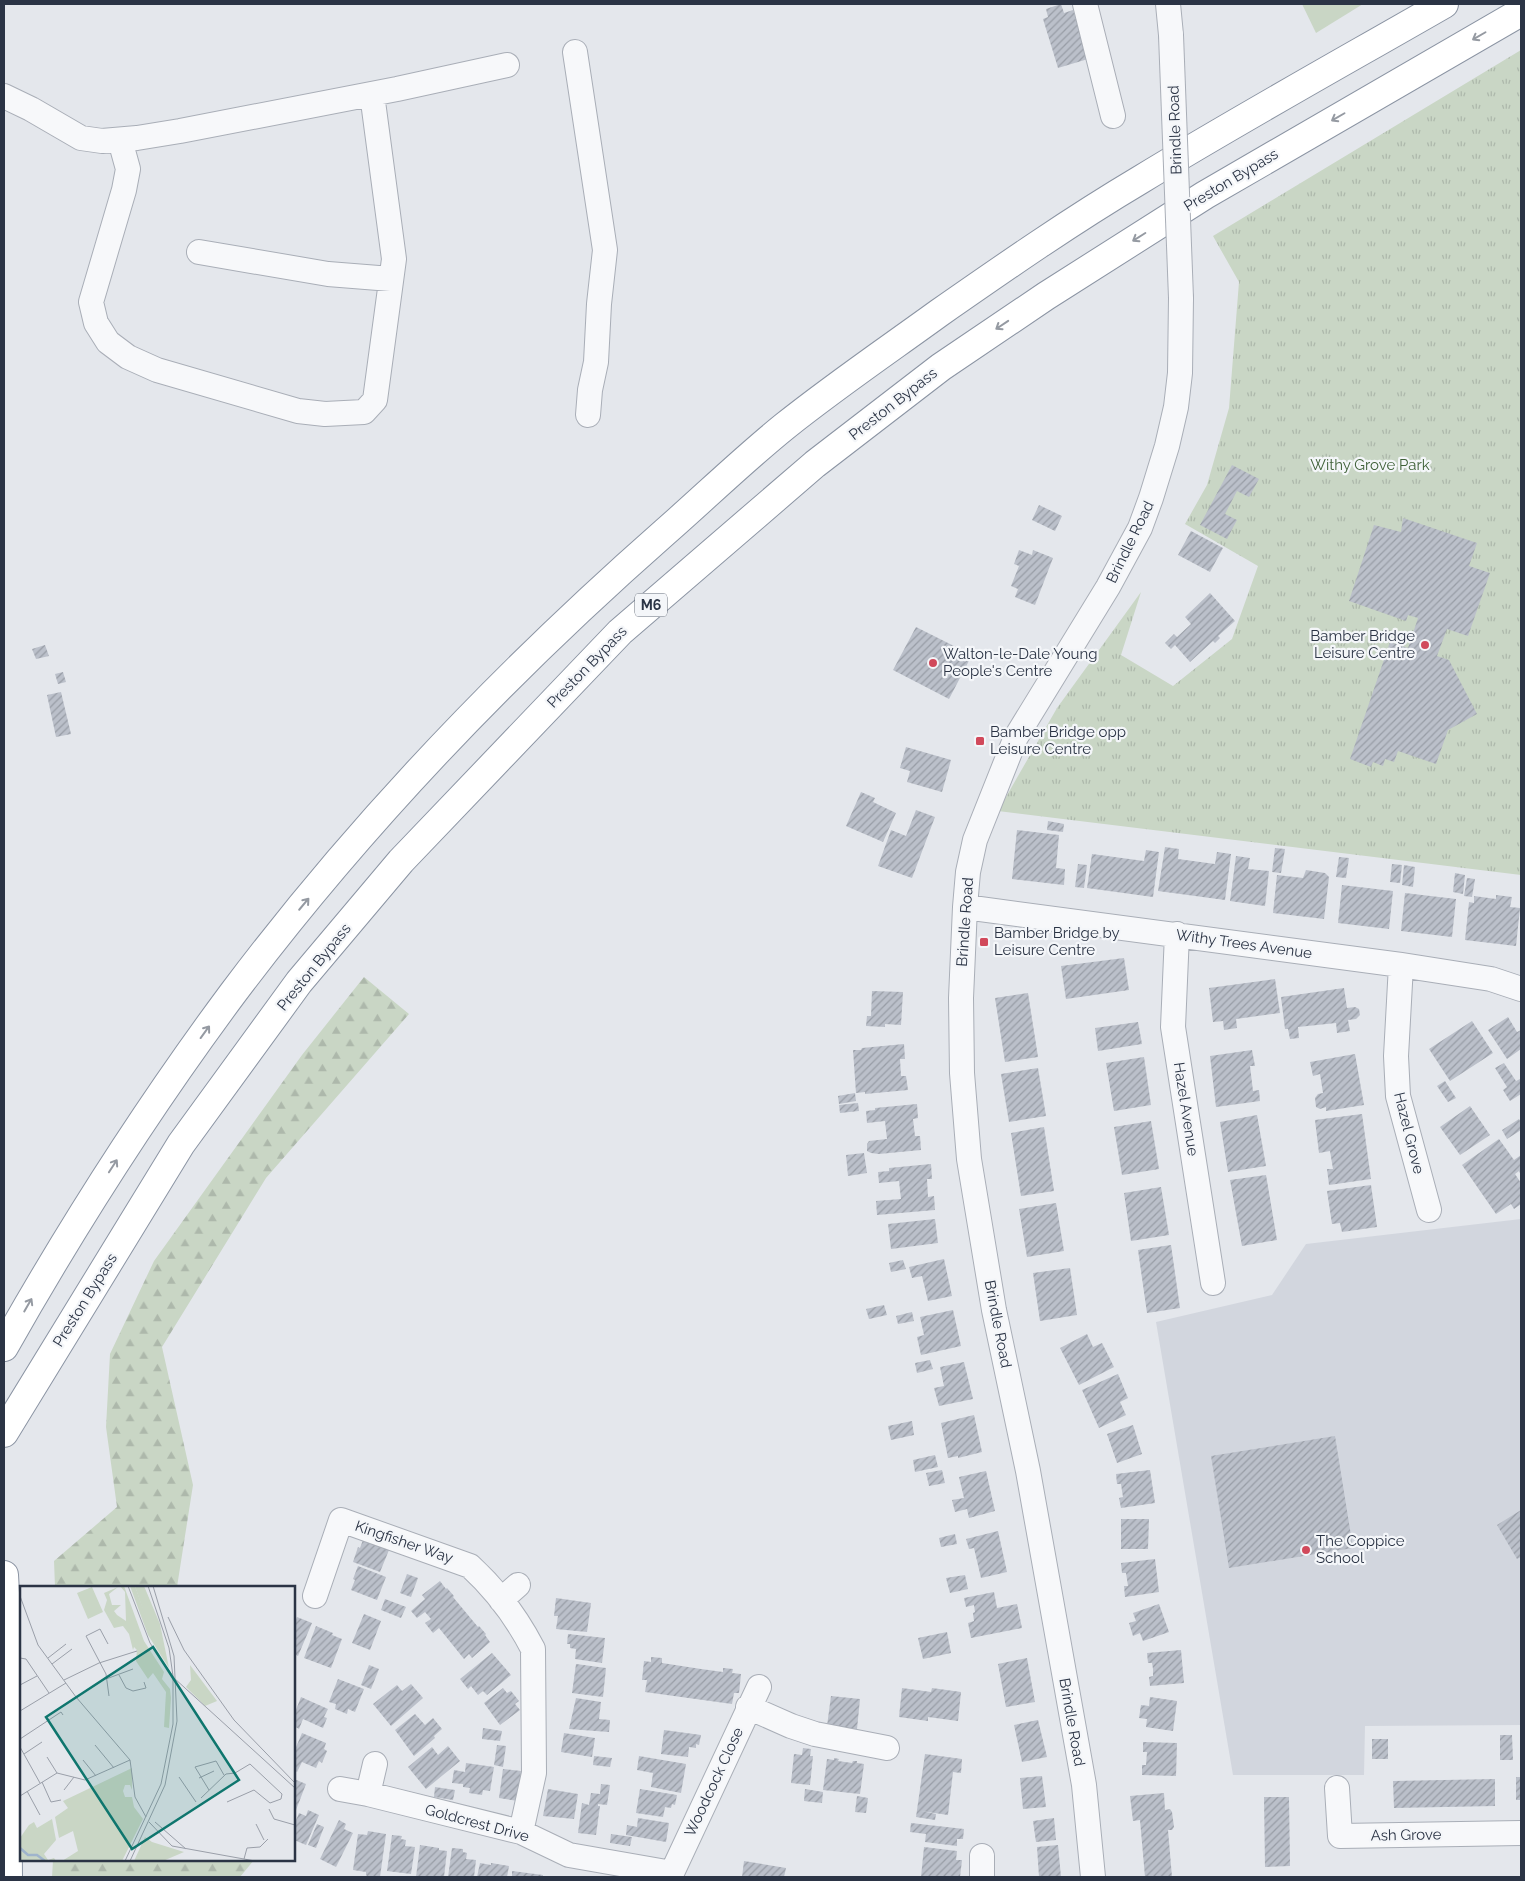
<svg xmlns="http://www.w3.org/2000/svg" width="1525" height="1881" viewBox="0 0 1525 1881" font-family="Raleway,sans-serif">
	<defs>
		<pattern id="forest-firs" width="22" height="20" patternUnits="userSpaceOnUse" patternTransform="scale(1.25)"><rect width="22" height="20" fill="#c9d6c5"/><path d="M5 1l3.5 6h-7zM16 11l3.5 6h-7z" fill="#adb8ab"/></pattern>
		<pattern id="park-tufts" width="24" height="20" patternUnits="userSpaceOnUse" patternTransform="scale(1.25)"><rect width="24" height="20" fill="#c9d6c5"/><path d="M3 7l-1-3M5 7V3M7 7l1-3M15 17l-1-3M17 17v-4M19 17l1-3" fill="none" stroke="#adb8ab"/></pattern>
		<pattern id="building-hatch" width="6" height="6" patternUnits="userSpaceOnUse" patternTransform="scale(1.25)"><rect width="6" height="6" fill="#bbc0ca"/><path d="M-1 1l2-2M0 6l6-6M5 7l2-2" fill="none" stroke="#989da6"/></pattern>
	</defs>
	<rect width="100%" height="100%" fill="#e4e7ec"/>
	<path fill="#d2d6de" d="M1521 1219V1725L1365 1726 1364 1775H1233L1156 1322 1272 1295 1306 1244Z"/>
	<path fill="#c9d6c5" d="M1302 4H1363L1316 33Z"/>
	<path fill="url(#forest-firs)" d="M364 977 409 1014 266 1178 162 1347 193 1485 177 1587H55L54 1561 117 1507 106 1427 110 1354 154 1261 302 1055Z
		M53 1860H254L240 1877H52Z"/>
	<path fill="url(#park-tufts)" d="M1521 50V875L998 811 1057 708 1141 592 1121 655 1173 686 1232 639 1258 566 1185 524 1207 485 1229 408 1239 282 1213 236Z"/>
	<path fill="url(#building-hatch)" d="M1061 4 1064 13 1073 10 1088 59 1058 68 1043 19 1048 17 1046 9Z
		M1232 465 1259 479 1249 497 1237 491 1225 514 1237 520 1227 539 1200 525Z
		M1039 505 1062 516 1055 531 1032 520Z
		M1403 518 1477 543 1469 566 1490 573 1468 636 1447 629 1437 656 1449 660 1477 714 1448 730 1436 764 1398 751 1394 762 1385 759 1383 766 1373 762 1371 767 1350 759 1390 642 1408 648 1418 618 1408 615 1406 621 1349 601 1374 525 1401 532Z
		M1191 531 1223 548 1210 572 1178 555Z
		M1019 550 1032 555 1033 550 1053 558 1035 605 1015 597 1018 589 1011 586 1019 566 1014 564Z
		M1210 593 1235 621 1218 636 1220 638 1215 643 1213 641 1190 662 1175 645 1171 649 1165 643 1174 634 1177 637 1191 624 1185 617Z
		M916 627 972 655 949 699 893 670Z
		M45 645 49 656 36 659 32 649Z
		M63 672 66 682 58 684 55 674Z
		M61 692 71 734 56 737 47 695Z
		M906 747 951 760 942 792 907 782 910 771 900 768Z
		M861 792 875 798 873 802 896 813 883 842 846 826Z
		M916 810 935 817 912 878 878 866 891 830 906 836Z
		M1048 821 1064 824 1063 832 1047 830Z
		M1017 830 1059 835 1056 868 1065 869 1064 885 1012 879Z
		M1165 847 1179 849 1178 859 1215 864 1217 852 1231 854 1225 900 1158 891Z
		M1275 848 1285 849 1281 873 1272 872Z
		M1146 850 1159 852 1153 897 1087 888 1092 854 1144 861Z
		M1236 856 1250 858 1248 869 1269 871 1265 906 1230 901Z
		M1339 857 1349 858 1346 878 1336 877Z
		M1078 864 1087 865 1084 888 1075 887Z
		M1392 864 1402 865 1400 883 1390 882Z
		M1404 865 1415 867 1413 887 1402 885Z
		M1306 870 1325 873 1329 877 1324 919 1273 913 1277 875 1303 878Z
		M1455 873 1465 875 1463 894 1453 892Z
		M1467 878 1475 879 1472 897 1464 896Z
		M1342 885 1393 891 1389 929 1338 923Z
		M1405 893 1456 899 1452 937 1401 931Z
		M1496 895 1512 897 1510 907 1520 908 1516 946 1465 940 1469 902 1474 903V896L1496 899Z
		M1124 958 1129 990 1066 999 1061 966Z
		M1275 979 1280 1013 1236 1019 1237 1028 1224 1030 1223 1021 1213 1022 1209 988Z
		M1344 988 1347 1008 1355 1007 1359 1009 1360 1015 1356 1019 1348 1020 1350 1031 1337 1033 1336 1023 1298 1027 1299 1038 1290 1039 1288 1029H1285L1281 997Z
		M872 991 903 992 901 1025 885 1024V1027L866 1026 867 1016H871Z
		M1028 993 1038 1057 1005 1062 995 998Z
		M1508 1017 1517 1032 1521 1030V1049L1507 1059 1488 1030Z
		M1472 1021 1493 1053 1450 1081 1429 1049Z
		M1138 1022 1142 1044 1098 1051 1095 1028Z
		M904 1044 905 1059H900L901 1076H906L908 1090 865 1094V1092L856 1093 853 1050H861L862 1048Z
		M1252 1050 1255 1066H1250L1253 1091 1259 1090 1260 1101 1216 1107 1210 1056Z
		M1355 1054 1364 1105 1326 1111V1107L1320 1109 1316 1107 1315 1098 1318 1094 1323 1093 1320 1074 1313 1076 1310 1062Z
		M1144 1057 1151 1105 1114 1111 1106 1063Z
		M1504 1063 1516 1081 1520 1079 1521 1080V1094L1510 1101 1503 1090 1507 1087 1495 1068Z
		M1038 1068 1046 1116 1009 1122 1001 1074Z
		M1445 1081 1456 1098 1448 1102 1437 1086Z
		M855 1093 856 1101 839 1104 838 1096Z
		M858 1103 859 1111 840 1113 839 1105Z
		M917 1104 918 1118 913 1119 915 1136H920L921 1150 879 1154 871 1153 867 1151V1144L869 1141 887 1139 885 1121 867 1123 866 1111 875 1110V1108Z
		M1470 1106 1490 1135 1460 1155 1440 1127Z
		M1362 1114 1371 1179 1329 1185 1327 1169H1333L1330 1151 1319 1153 1315 1120Z
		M1257 1115 1266 1166 1228 1172 1220 1122Z
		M1519 1119 1521 1123V1130L1507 1139 1502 1130Z
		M1151 1121 1159 1169 1122 1175 1114 1127Z
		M1044 1127 1054 1191 1021 1196 1011 1133Z
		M1499 1139 1514 1160 1521 1155V1175L1519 1171 1515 1174 1521 1183V1204L1514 1209 1511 1204 1496 1214 1462 1165Z
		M864 1153 867 1173 848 1176 846 1155Z
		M931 1164 932 1179H927L928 1197 934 1196 935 1210 877 1215 876 1201 901 1199 899 1181 879 1183 878 1172 889 1171V1168Z
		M1266 1175 1277 1240 1242 1246 1230 1180Z
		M1371 1185 1377 1227 1342 1232 1340 1223 1332 1224 1327 1191Z
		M1161 1187 1169 1235 1131 1241 1124 1193Z
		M1056 1203 1064 1251 1027 1257 1019 1209Z
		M935 1219 938 1243 891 1249 888 1224Z
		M1171 1245 1180 1308 1147 1313 1138 1250Z
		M944 1259 952 1296 928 1301 922 1276 912 1278 909 1267Z
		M903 1260 906 1269 891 1272 889 1263Z
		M1070 1268 1077 1315 1040 1321 1033 1273Z
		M884 1305 887 1315 869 1319 866 1309Z
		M953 1310 961 1346 921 1355 917 1337 924 1335 920 1317Z
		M912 1312 914 1321 898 1324 896 1316Z
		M1087 1334 1093 1347 1102 1343 1114 1367 1079 1385 1060 1348Z
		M930 1360 933 1369 917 1373 915 1363Z
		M964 1362 973 1399 939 1406 934 1388 944 1386 940 1367Z
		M1118 1374 1128 1398 1120 1402 1126 1415 1099 1428 1082 1390Z
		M974 1415 982 1452 958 1458V1456L948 1458 941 1423Z
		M912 1421 914 1435 891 1440 888 1426Z
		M1133 1425 1142 1454 1117 1463 1107 1434Z
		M1335 1436 1353 1548 1229 1568 1211 1456Z
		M935 1455 938 1467 915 1472 913 1460Z
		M942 1470 945 1483 929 1486 926 1473Z
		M1150 1470 1155 1503 1121 1508 1119 1498 1123 1497 1122 1491 1121 1484H1117L1116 1474Z
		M986 1471 995 1511 969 1518 967 1509 955 1512 952 1500 964 1498 959 1477Z
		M1521 1510V1557L1517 1559 1497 1525Z
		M1121 1519H1149L1148 1549H1121Z
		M998 1531 1007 1572 981 1578 974 1548 969 1549 966 1539Z
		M955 1534 957 1544 941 1547 939 1538Z
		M363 1540 389 1550 380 1572 353 1562 358 1547 360 1548Z
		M1155 1559 1159 1592 1125 1597 1124 1586H1128L1126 1573H1122L1121 1563Z
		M358 1566 386 1577 377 1600 351 1590 355 1580 353 1579Z
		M407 1574 418 1578 411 1597 400 1593Z
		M965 1575 968 1589 950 1593 946 1578Z
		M440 1581 446 1589 447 1588 454 1596 453 1597 478 1627 479 1626 486 1634 485 1635 490 1642 472 1658 469 1654 464 1659 439 1628 433 1633 425 1623 431 1619 425 1612 417 1618 411 1611 425 1599 422 1595Z
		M994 1592 997 1608 1017 1604 1022 1628 971 1638 968 1623 974 1621 973 1613 975 1612 974 1605 966 1607 964 1598Z
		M556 1598 591 1603 587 1632 556 1629 558 1616H554Z
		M385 1599 406 1607 401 1618 381 1610Z
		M1159 1604 1169 1632 1143 1641 1140 1633 1133 1636 1129 1623 1136 1621 1133 1613Z
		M364 1614 381 1621 370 1650 352 1643Z
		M297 1617 312 1623 298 1656 294 1654V1624Z
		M316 1626 333 1633 332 1635 342 1639 331 1668 304 1658Z
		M947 1632 951 1653 923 1659 918 1638Z
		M568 1634 605 1638 602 1663 575 1659 576 1649 570 1648V1644H567Z
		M1181 1650 1184 1683 1150 1686 1149 1677 1153 1676V1669L1152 1663H1148L1147 1653Z
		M492 1653 511 1675 487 1695 483 1691 478 1695 471 1686 468 1689 460 1679Z
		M651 1657 662 1658V1663L701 1669 723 1672V1668L733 1669 732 1673 741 1674 739 1693H734L732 1704 645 1692 647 1680H642L644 1661 651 1662Z
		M1027 1658 1035 1702 1006 1707 998 1664Z
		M576 1664 606 1668 603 1697 572 1693Z
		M369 1665 379 1669 371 1689 361 1685Z
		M338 1679 364 1689 355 1712 348 1709 347 1714 335 1709 336 1704 329 1702Z
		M411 1684 423 1698 391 1726 373 1704 397 1685 402 1691Z
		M503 1688 507 1693 511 1691 519 1701 515 1704 520 1710 500 1725 484 1703Z
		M902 1688 931 1692 932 1688 961 1692 958 1721 928 1717V1721L899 1717Z
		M831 1696 860 1699 857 1729 827 1726Z
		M301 1697 328 1709 324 1717 327 1718 323 1728 303 1719 299 1729 294 1726V1715Z
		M1150 1697 1177 1701 1173 1731 1146 1727 1147 1719 1139 1718 1141 1705 1149 1706Z
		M576 1698 601 1702 599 1719 610 1720 609 1732 569 1729Z
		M415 1714 425 1725 433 1718 442 1729 434 1736 435 1738 414 1756 395 1730Z
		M1038 1720 1047 1757 1022 1762 1014 1725Z
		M483 1728 502 1731 500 1741 482 1739Z
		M664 1730 701 1735 699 1745 696 1744V1748L689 1747 688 1757 661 1754Z
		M302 1733 326 1743 324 1749 327 1751 322 1763 319 1761 316 1768 302 1762 297 1772 294 1770V1752Z
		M564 1733 595 1738 592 1757 561 1752Z
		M1500 1735H1512L1513 1760H1500Z
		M1372 1739H1388V1759H1372Z
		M1143 1742 1177 1743 1176 1776 1142 1775V1765H1146L1147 1752H1143Z
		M497 1745 506 1746 503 1767 494 1765Z
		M448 1746 460 1761 426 1789 408 1767 432 1747 438 1755Z
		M803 1748 811 1749 810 1756H813L810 1785 791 1783 794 1754 802 1755Z
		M925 1754 962 1759 961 1773 953 1772 948 1815 921 1811 936 1814 935 1820 916 1817Z
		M594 1756 612 1758 610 1767 593 1765Z
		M639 1756 686 1764 681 1793 651 1787 653 1773 637 1770Z
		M834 1758 839 1759 838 1761 852 1763 853 1761H857V1763L864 1764 860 1794 823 1790 827 1759 834 1760Z
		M466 1763 494 1767 490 1791 483 1790 482 1795 469 1793 470 1788 463 1787V1784L452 1783 454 1770 465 1772Z
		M503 1769 521 1771 518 1801 499 1798Z
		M1042 1776 1046 1807 1023 1809 1020 1778Z
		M1516 1777H1521V1800H1516Z
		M294 1779 306 1784 296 1810 294 1809Z
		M1495 1779V1806L1394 1808 1393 1781Z
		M601 1784 610 1785 607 1805 598 1804V1806H600L596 1835 578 1833 582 1803 589 1805 591 1793 600 1794Z
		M435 1787 455 1790 453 1800 434 1797Z
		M548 1789 578 1794 574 1819 543 1816Z
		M640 1789 677 1795 675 1805 672 1804 671 1808 665 1807 663 1817 636 1813Z
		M805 1789 823 1792 822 1803 804 1801Z
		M1164 1793 1165 1810 1170 1809 1172 1812 1174 1827 1172 1830H1168L1172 1877H1145L1140 1820 1133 1821 1130 1796Z
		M857 1796 868 1798 866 1813 855 1812Z
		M1264 1797H1289L1290 1866 1265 1867Z
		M308 1810 319 1815 306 1845 294 1840V1825L299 1813 306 1816Z
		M638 1818 669 1823 666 1842 626 1835 627 1825 637 1827Z
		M1054 1818 1056 1840 1036 1842 1033 1821Z
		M339 1820 346 1824 344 1829 353 1833 336 1867 320 1859Z
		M911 1823 964 1829 963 1839H957V1846L925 1842 926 1834 910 1832Z
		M317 1824 324 1827 316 1848 308 1845Z
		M368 1831 386 1834 380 1877H368L366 1875V1872L353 1870 358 1834 367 1835Z
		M611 1834 632 1837 630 1846 610 1843Z
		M392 1835 402 1836 401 1839 406 1840 405 1846 415 1847 411 1874 387 1871Z
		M420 1845 439 1848V1850L447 1851 444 1877H416Z
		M1058 1845 1061 1877H1039L1037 1847Z
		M924 1847 957 1851 956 1860H962L960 1877H921Z
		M452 1848 463 1849V1852L467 1853 466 1859 476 1860 474 1877H448Z
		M744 1861 786 1868 784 1877H742Z
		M480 1863 491 1865V1863L509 1866 507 1877H477Z
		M512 1871 543 1875V1877H512Z"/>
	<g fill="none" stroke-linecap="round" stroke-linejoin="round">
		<g stroke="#a9aeb7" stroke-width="26">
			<path id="minor" d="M1085 4 1113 116
				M1168 4 1171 35
				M575 52 605 250 599 304 596 362 590 390 588 415
				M4 96 31 109 81 138 102 141 137 138 180 131 397 89 507 65
				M120 140 128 169 124 190 91 302 96 323 108 342 128 357 157 370 298 411 325 414 364 412 375 400 394 259 372 94
				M199 252 328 274 391 279
				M965 907 1401 965 1491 979 1521 989
				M1177 934 1173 1027 1213 1283
				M1401 965 1396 1056 1398 1096 1429 1210
				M315 1596 341 1520 470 1566C495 1589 517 1618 533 1649L534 1773 521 1832
				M501 1600 518 1585
				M748 1707 791 1726 815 1734 887 1748
				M1337 1788 1340 1836 1521 1833
				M340 1789 368 1794 521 1832 569 1855 672 1873
				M368 1794 375 1764
				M670 1877 759 1687
				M982 1877V1856
				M1093 1877 1084 1785 1028 1471 994 1310 969 1159 962 1073 961 998 965 907 968 872 975 840 1016 737 1108 587 1140 528 1151 498 1167 446 1176 407 1180 373 1181 298"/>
		</g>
		<g stroke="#8b94a3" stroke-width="30">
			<path id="highway" d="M4 1347C73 1225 149 1106 233 993 360 824 507 671 665 532 705 497 744 459 785 426 835 386 888 350 939 313 1005 267 1071 221 1140 180 1240 119 1343 62 1444 4
				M4 1433 181 1144 299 982 401 861 620 632 815 464 941 367 1046 296 1205 195 1521 12
				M4 1575 6 1611 8 1877"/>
		</g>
		<use href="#minor" stroke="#f7f8fa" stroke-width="24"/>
		<use href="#highway" stroke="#fff" stroke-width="28"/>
		<g stroke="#a9aeb7" stroke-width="26" stroke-linecap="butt">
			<path id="minor-bridge" d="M1171 35 1181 298"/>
		</g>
		<use href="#minor-bridge" stroke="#f7f8fa" stroke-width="24"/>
	</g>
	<defs><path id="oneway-shaft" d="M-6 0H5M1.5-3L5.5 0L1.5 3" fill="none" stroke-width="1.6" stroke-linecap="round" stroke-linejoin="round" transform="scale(1.25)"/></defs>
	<g stroke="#959aa2">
		<use href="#oneway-shaft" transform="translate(1479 36) rotate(150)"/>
		<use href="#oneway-shaft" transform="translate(1338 117) rotate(150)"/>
		<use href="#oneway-shaft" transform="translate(1139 237) rotate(148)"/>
		<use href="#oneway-shaft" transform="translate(1002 325) rotate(146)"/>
		<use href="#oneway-shaft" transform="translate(304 904) rotate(-50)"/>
		<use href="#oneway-shaft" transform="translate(205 1032) rotate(-54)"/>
		<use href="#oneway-shaft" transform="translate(113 1166) rotate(-57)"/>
		<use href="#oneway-shaft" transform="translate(28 1305) rotate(-60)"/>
	</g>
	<g fill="#d1495b" stroke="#f4f6f9" stroke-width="2">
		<circle cx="1425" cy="645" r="5"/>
		<circle cx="933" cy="663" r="5"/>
		<rect x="975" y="736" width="10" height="10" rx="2.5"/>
		<rect x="979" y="937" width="10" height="10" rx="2.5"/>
		<circle cx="1306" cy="1550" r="5"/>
	</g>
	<g text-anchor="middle" stroke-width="4.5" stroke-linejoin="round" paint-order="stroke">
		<rect fill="#f4f6f9" stroke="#676e7b" stroke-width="1" x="635" y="593.5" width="32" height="23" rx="4"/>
		<g font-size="14" font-weight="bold" fill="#2b3445">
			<text x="651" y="610">M6</text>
		</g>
		<g font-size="15" fill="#2b3445" stroke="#f4f6f9">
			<text transform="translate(1175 130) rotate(-92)" y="5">Brindle Road</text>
			<text transform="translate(1231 180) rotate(-31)" y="5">Preston Bypass</text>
			<text transform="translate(893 404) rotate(-38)" y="5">Preston Bypass</text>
			<text transform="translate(1130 542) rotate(-64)" y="5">Brindle Road</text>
			<text transform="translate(587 667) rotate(-46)" y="5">Preston Bypass</text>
			<text transform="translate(965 922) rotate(-86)" y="5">Brindle Road</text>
			<text transform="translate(1244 944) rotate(8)" y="5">Withy Trees Avenue</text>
			<text transform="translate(314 967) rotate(-51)" y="5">Preston Bypass</text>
			<text transform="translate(1186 1109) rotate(81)" y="5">Hazel Avenue</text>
			<text transform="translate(1409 1133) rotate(76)" y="5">Hazel Grove</text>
			<text transform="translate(85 1300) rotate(-58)" y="5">Preston Bypass</text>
			<text transform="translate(998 1324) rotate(79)" y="5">Brindle Road</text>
			<text transform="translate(404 1542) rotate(19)" y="5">Kingfisher Way</text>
			<text transform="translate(1072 1722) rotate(80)" y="5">Brindle Road</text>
			<text transform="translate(714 1782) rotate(-65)" y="5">Woodcock Close</text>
			<text transform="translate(477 1823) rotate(15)" y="5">Goldcrest Drive</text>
			<text transform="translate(1406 1835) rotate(-1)" y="5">Ash Grove</text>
		</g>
		<g font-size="15" fill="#3f6138" stroke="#f4f6f9">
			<text x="1370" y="470">Withy Grove Park</text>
		</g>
		<g font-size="15" fill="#2b3445" stroke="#f4f6f9" text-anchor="start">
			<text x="1415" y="641" text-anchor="end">Bamber Bridge<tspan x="1415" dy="17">Leisure Centre</tspan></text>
			<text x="943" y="659">Walton-le-Dale Young<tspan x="943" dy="17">People's Centre</tspan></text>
			<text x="990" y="737">Bamber Bridge opp<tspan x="990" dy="17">Leisure Centre</tspan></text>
			<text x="994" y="938">Bamber Bridge by<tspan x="994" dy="17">Leisure Centre</tspan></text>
			<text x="1316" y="1546">The Coppice<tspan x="1316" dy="17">School</tspan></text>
		</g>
	</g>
	<g transform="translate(20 1586)">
		<rect width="275" height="275" fill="#e4e7ec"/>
		<path d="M110 0H115L125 28 140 38 149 82 128 49ZM72 1 83 26 68 33 57 7ZM125 251 132 256 164 266 143 275H114Z" fill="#c9d6c5"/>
		<path d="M100 0H104L124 55 144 86 142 93 150 103 151 112 149 142 144 141 146 106 133 87 128 93 116 75 117 64 114 61 113 64 109 48 103 40 94 42 84 24 87 14 84 7 98 1 89 8 92 19H101L94 25 97 29 106 35 105 6ZM115 0H124L140 38 134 46 130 45ZM170 79 197 115 185 120 166 101 171 94Z" fill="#c9d6c5"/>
		<path d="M112 182V204L110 199H105L103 205 105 211H112L114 221 123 233 102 275H42L58 265 53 245 39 252 35 231 48 222 43 215ZM32 233 36 254 24 268 28 274 34 272 36 275H0V252L9 239 14 236 17 242Z" fill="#c9d6c5"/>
		<path fill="none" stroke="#9fb4cc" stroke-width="2.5" d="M0 262 8 269H17L25 275"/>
		<path fill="none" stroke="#9a9fa9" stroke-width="1" d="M108 0 130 57 154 92 275 202M0 10 18 59 56 111 110 174 115 211 126 231M148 31 164 64 214 134 275 197M88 58 80 43 66 50 86 88 89 110M0 72 6 73 29 107M28 72 46 58M32 78 52 63M99 89 106 102 113 105 126 102 124 96M86 93 113 83M44 94 79 77 117 65M0 99 17 90M0 125 46 97M0 153 41 126 43 129M75 159 94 182M0 161 20 197M4 168 22 156M27 171 37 187M63 174 76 190M159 191 176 216M179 192 194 185M22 196 31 216 41 214M44 204 54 191M189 204 175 181 196 175 204 189M7 205 20 229M0 210 37 187 65 194 110 174M181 212 206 188 215 187 230 178 262 208 261 213 250 217 234 204 207 216M249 223 254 233 275 239M129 236 152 260 235 275M135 236 166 263M236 238 244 254M224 273 227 262 240 261 248 253M105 275 141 198 153 138V90L149 62 128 0M110 275 145 199 157 135 154 70 133 0"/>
		<path fill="#0f766e" fill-opacity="0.15" stroke="#0f766e" stroke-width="2.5" d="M133 61 219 194 112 263 26 131Z"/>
		<rect width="275" height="275" fill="none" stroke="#2b3445" stroke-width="2.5"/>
	</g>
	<rect width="1525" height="1881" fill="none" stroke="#2b3445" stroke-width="10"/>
</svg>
